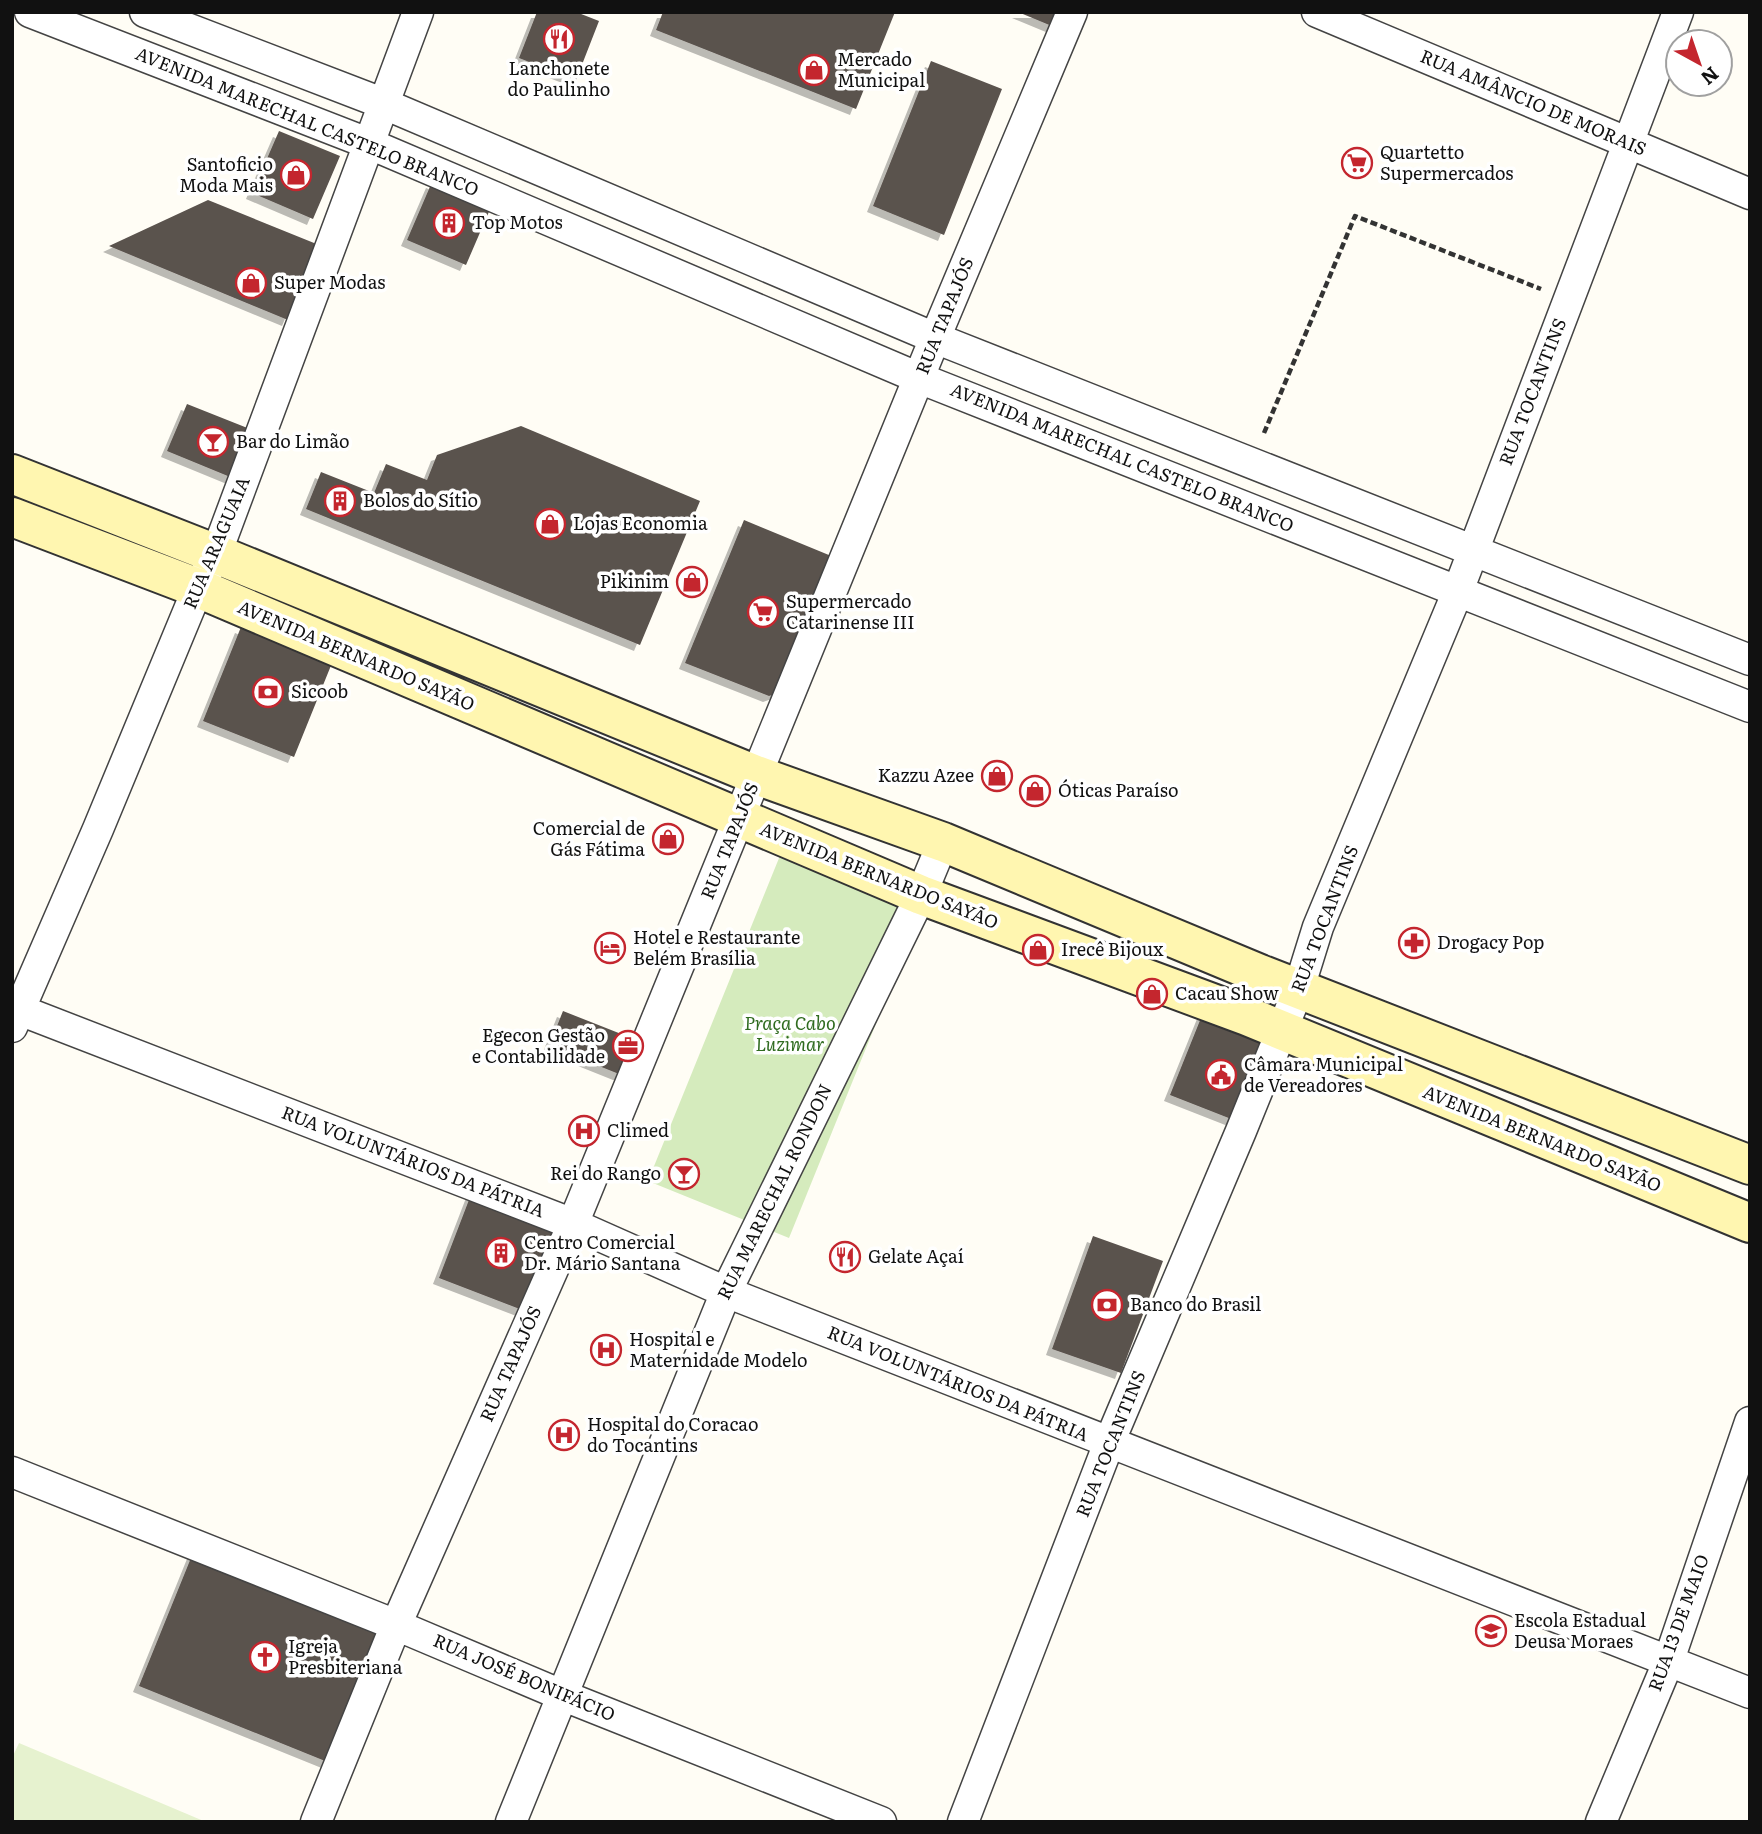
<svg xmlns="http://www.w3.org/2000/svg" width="1762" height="1834" viewBox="0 0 1762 1834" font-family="Literata,serif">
	<defs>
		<filter id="shadow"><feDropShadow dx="-6" dy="6" stdDeviation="0" flood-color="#0004"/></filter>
	</defs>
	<rect width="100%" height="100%" fill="#fffdf5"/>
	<path fill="#d5ebbd" d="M790 831 931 888 789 1238 648 1181Z"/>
	<path fill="#e6f2cf" d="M19 1743 206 1822H12V1758Z"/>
	<path fill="#5a524d" filter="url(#shadow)" d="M537 12H576L599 21 576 80 519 58Z
		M663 12H895L856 109 656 30Z
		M1018 12H1066L1059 29Z
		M931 61 1002 89 944 235 873 206Z
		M279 131 340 156 313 219 252 193Z
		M432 182 491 207 466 265 407 240Z
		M208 200 319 245 288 320 109 246Z
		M187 404 260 433 240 481 167 451Z
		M521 426 700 501 640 645 306 509 321 472 374 493 386 464 427 480 437 455Z
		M744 520 841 560 789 689 769 696 685 663Z
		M241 627 332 663 294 757 203 721Z
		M1207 1003 1258 1023 1271 1056 1244 1124 1170 1095Z
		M563 1011 644 1043 629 1078 549 1046Z
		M472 1192 563 1227 530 1313 439 1278Z
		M1093 1236 1163 1261 1121 1373 1052 1349Z
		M195 1548 391 1628 335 1765 139 1686Z"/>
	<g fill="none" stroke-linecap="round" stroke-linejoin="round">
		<g stroke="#444" stroke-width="33">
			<path id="minor" d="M30 12 370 144 919 378 1750 707
				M145 12 382 103 935 338 1750 660
				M1317 12 1750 194
				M12 1007 573 1224 726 1292 1750 1693
				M12 1027 98 829 198 588 216 554 418 12
				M12 1472 396 1625 564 1696 881 1822
				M316 1822 396 1625 573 1224 935 338 1072 12
				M511 1822 726 1292 921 895 943 842
				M963 1822 1109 1443 1241 1131 1299 988 1318 927 1458 591 1678 12
				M1601 1822 1669 1660 1750 1422"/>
		</g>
		<g stroke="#333" stroke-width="42">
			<path id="secondary" d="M12 474 216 554 756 775 943 842 1260 974 1750 1165
				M12 517 198 588 921 895 1247 1016 1750 1223"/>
		</g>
		<path stroke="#333" stroke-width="4.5" stroke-dasharray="7 3.5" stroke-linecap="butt" d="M1264 433 1355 216 1541 289"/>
		<use href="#minor" stroke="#fff" stroke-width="30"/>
		<use href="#secondary" stroke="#fff6b0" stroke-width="38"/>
	</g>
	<defs>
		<g id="restaurant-ring" transform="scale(1.575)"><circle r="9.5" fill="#fff" stroke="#c4262e" stroke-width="1.5"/><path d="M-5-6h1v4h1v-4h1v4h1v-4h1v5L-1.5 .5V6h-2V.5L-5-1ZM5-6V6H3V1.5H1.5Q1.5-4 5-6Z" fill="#c4262e"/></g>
		<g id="shop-ring" transform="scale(1.575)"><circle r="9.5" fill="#fff" stroke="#c4262e" stroke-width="1.5"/><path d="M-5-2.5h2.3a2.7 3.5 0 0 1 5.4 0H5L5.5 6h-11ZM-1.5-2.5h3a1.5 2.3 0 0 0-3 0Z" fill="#c4262e"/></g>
		<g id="supermarket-ring" transform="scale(1.575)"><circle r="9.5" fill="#fff" stroke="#c4262e" stroke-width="1.5"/><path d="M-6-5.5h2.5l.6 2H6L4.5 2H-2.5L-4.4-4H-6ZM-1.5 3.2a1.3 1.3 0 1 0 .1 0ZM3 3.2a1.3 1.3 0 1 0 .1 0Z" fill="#c4262e"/></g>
		<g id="building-ring" transform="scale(1.575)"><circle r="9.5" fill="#fff" stroke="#c4262e" stroke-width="1.5"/><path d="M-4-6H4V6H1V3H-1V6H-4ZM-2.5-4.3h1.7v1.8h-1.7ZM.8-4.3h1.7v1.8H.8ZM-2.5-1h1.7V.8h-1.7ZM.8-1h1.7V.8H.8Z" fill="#c4262e"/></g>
		<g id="bar-ring" transform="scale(1.575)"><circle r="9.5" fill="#fff" stroke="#c4262e" stroke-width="1.5"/><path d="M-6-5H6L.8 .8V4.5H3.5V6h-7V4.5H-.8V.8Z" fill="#c4262e"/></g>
		<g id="bank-ring" transform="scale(1.575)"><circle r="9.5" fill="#fff" stroke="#c4262e" stroke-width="1.5"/><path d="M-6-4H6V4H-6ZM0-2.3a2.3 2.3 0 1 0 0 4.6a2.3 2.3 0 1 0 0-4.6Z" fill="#c4262e"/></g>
		<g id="pharmacy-ring" transform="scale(1.575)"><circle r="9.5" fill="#fff" stroke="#c4262e" stroke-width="1.5"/><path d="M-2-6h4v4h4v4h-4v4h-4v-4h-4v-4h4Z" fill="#c4262e"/></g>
		<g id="hotel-ring" transform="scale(1.575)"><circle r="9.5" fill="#fff" stroke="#c4262e" stroke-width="1.5"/><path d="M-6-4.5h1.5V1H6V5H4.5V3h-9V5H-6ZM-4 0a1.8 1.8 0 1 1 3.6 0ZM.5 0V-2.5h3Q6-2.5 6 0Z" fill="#c4262e"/></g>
		<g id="office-ring" transform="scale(1.575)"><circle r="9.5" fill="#fff" stroke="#c4262e" stroke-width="1.5"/><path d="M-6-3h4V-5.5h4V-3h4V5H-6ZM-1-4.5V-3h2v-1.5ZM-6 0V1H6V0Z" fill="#c4262e"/></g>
		<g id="civic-ring" transform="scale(1.575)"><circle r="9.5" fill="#fff" stroke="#c4262e" stroke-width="1.5"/><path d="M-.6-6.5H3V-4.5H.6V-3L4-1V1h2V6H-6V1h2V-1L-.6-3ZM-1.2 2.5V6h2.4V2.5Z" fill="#c4262e"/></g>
		<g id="hospital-ring" transform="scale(1.575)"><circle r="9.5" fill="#fff" stroke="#c4262e" stroke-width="1.5"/><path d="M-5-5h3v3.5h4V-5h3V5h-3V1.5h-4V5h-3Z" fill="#c4262e"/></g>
		<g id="school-ring" transform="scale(1.575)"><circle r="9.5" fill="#fff" stroke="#c4262e" stroke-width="1.5"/><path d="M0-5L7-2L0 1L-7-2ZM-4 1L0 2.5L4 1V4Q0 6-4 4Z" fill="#c4262e"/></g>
		<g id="church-ring" transform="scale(1.575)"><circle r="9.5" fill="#fff" stroke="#c4262e" stroke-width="1.5"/><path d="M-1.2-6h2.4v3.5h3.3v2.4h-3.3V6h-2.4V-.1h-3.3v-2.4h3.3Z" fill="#c4262e"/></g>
	</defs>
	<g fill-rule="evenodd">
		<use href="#restaurant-ring" x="559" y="39"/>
		<use href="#shop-ring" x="814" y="70"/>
		<use href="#supermarket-ring" x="1357" y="163"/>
		<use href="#shop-ring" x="296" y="175"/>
		<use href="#building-ring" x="449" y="223"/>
		<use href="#shop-ring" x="251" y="283"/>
		<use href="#bar-ring" x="213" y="442"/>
		<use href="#building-ring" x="340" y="501"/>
		<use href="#shop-ring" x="550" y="524"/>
		<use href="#shop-ring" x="692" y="582"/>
		<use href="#supermarket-ring" x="763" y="612"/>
		<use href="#bank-ring" x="268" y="692"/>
		<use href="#shop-ring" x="997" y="776"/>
		<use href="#shop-ring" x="1035" y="791"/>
		<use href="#shop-ring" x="668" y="839"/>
		<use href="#pharmacy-ring" x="1414" y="943"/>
		<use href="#hotel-ring" x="610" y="948"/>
		<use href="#shop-ring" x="1038" y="950"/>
		<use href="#shop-ring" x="1152" y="994"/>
		<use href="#office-ring" x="628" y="1046"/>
		<use href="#civic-ring" x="1221" y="1075"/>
		<use href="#hospital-ring" x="584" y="1131"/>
		<use href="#bar-ring" x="684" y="1174"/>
		<use href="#building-ring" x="501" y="1253"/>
		<use href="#restaurant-ring" x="845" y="1257"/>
		<use href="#bank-ring" x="1107" y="1305"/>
		<use href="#hospital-ring" x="606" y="1350"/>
		<use href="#hospital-ring" x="564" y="1435"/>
		<use href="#school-ring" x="1491" y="1631"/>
		<use href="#church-ring" x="265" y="1657"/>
	</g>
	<g text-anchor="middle" stroke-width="7" stroke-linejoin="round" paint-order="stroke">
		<g font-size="18" fill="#111" stroke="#fff" text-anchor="start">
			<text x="837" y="66">Mercado<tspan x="837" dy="21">Municipal</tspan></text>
			<text x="559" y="75" text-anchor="middle">Lanchonete<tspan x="559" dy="21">do Paulinho</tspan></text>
			<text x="1380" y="159">Quartetto<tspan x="1380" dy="21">Supermercados</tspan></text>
			<text x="273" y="171" text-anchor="end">Santoficio<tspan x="273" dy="21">Moda Mais</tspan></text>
			<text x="472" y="229">Top Motos</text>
			<text x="274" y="289">Super Modas</text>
			<text x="236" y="448">Bar do Limão</text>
			<text x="363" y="507">Bolos do Sítio</text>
			<text x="573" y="530">Lojas Economia</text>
			<text x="669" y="588" text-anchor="end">Pikinim</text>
			<text x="786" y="608">Supermercado<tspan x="786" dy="21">Catarinense III</tspan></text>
			<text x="291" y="698">Sicoob</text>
			<text x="974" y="782" text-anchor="end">Kazzu Azee</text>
			<text x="1058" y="797">Óticas Paraíso</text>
			<text x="645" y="835" text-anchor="end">Comercial de<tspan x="645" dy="21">Gás Fátima</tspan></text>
			<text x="633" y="944">Hotel e Restaurante<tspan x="633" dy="21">Belém Brasília</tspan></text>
			<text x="1437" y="949">Drogacy Pop</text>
			<text x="1061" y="956">Irecê Bijoux</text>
			<text x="1175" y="1000">Cacau Show</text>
			<text x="605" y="1042" text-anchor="end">Egecon Gestão<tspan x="605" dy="21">e Contabilidade</tspan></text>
			<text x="1244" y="1071">Câmara Municipal<tspan x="1244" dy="21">de Vereadores</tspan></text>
			<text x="607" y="1137">Climed</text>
			<text x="661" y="1180" text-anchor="end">Rei do Rango</text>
			<text x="524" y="1249">Centro Comercial<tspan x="524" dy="21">Dr. Mário Santana</tspan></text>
			<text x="868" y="1263">Gelate Açaí</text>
			<text x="1130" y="1311">Banco do Brasil</text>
			<text x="629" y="1346">Hospital e<tspan x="629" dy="21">Maternidade Modelo</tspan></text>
			<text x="587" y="1431">Hospital do Coracao<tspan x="587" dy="21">do Tocantins</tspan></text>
			<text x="1514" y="1627">Escola Estadual<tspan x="1514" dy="21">Deusa Moraes</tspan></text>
			<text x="288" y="1653">Igreja<tspan x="288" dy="21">Presbiteriana</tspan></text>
		</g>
		<g font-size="18" fill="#111" stroke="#fff">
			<text transform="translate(1533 103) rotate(23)" y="6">RUA AMÂNCIO DE MORAIS</text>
			<text transform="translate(307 122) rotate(22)" y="6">AVENIDA MARECHAL CASTELO BRANCO</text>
			<text transform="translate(945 316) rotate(-68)" y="6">RUA TAPAJÓS</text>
			<text transform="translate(1533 392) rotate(-69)" y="6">RUA TOCANTINS</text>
			<text transform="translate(1122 458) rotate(22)" y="6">AVENIDA MARECHAL CASTELO BRANCO</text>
			<text transform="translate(217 543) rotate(-67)" y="6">RUA ARAGUAIA</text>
			<text transform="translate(356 656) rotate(23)" y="6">AVENIDA BERNARDO SAYÃO</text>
			<text transform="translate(730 841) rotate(-68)" y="6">RUA TAPAJÓS</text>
			<text transform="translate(879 876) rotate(22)" y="6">AVENIDA BERNARDO SAYÃO</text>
			<text transform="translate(1325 919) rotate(-69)" y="6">RUA TOCANTINS</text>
			<text transform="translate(1542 1139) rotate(22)" y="6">AVENIDA BERNARDO SAYÃO</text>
			<text transform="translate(413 1162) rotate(21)" y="6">RUA VOLUNTÁRIOS DA PÁTRIA</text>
			<text transform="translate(775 1192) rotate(-64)" y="6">RUA MARECHAL RONDON</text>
			<text transform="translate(511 1364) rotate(-66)" y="6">RUA TAPAJÓS</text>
			<text transform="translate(958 1384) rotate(22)" y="6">RUA VOLUNTÁRIOS DA PÁTRIA</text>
			<text transform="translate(1111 1444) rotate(-68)" y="6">RUA TOCANTINS</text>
			<text transform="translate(1679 1623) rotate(-70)" y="6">RUA 13 DE MAIO</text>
			<text transform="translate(524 1678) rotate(23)" y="6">RUA JOSÉ BONIFÁCIO</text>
		</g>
		<g font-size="18" font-style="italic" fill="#2f6b1f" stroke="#fff">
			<text x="790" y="1030">Praça Cabo<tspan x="790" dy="21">Luzimar</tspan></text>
		</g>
	</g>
	<rect width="1762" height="1834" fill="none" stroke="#111111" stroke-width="28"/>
	<g transform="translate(1699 63) rotate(140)"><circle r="33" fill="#ffffff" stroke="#a0a0a0" stroke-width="2"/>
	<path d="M0-5L12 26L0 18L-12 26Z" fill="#c4262e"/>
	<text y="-10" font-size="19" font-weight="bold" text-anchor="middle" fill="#111111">N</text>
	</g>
</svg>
